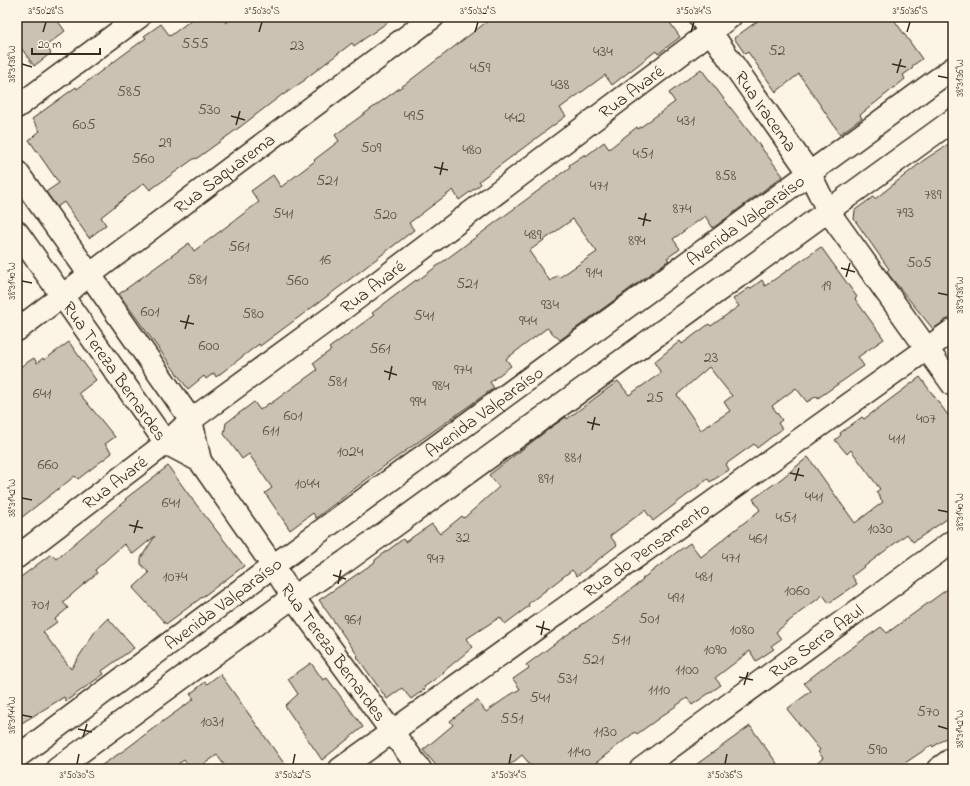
<svg xmlns="http://www.w3.org/2000/svg" width="970" height="786" viewBox="0 0 970 786" font-family="'Indie Flower',sans-serif">
	<rect width="100%" height="100%" fill="#fcf5e5"/>
	<filter id="ink" filterUnits="userSpaceOnUse"><feTurbulence type="fractalNoise" baseFrequency=".025" numOctaves="2"/><feDisplacementMap in="SourceGraphic" scale="8" xChannelSelector="R" yChannelSelector="G"/><feConvolveMatrix kernelMatrix="1 2 1 2 8 2 1 2 1" color-interpolation-filters="sRGB"/></filter>
	<g filter="url(#ink)">
		<path fill="#ccc2b3" stroke="#3b2a1e" fill-rule="evenodd" d="M17 17H55L65 31 46 46 51 53 34 66 17 42Z
			M195 17H221L226 23 234 17H395L354 46 352 43 305 79V80L283 95V94L240 127 196 159 195 158 150 190 144 183 101 217 106 225 89 238 64 202 57 207 46 192 59 183 29 140 40 131 32 119 76 87 77 89 146 38 144 36 161 24 170 36Z
			M493 17H666L680 37 658 54 656 51 612 85 605 75 560 108 566 116 479 181 481 184 459 200 453 190 409 223 414 230 349 280 260 346 259 344 216 377 214 373 206 379 204 376 188 389 119 294 189 243 194 251 259 202 251 191 273 175 281 187 315 161 314 160 339 141 335 135 408 82Z
			M763 17H892L922 59 912 66 913 68 903 75 905 79 860 115 862 118 840 134 799 74 776 92 748 52 745 54 734 38Z
			M701 69 783 176 713 228 705 216 673 239 680 249 667 258 669 260 560 340 547 328 506 359 511 366 490 382 494 388 383 467 316 518 313 513 290 530 265 493 272 488 249 454 242 459 224 434 226 423 254 402 260 410 269 403 270 404 317 370 313 363 331 350 329 348 374 315 372 313 416 280 417 281 570 167 569 165 585 154 586 156 604 142 609 149 637 127 638 129 675 102 669 93ZM573 219 597 252 560 277 558 275 550 281 529 251Z
			M953 141V318L946 320 933 329 889 275 887 271 889 269 854 219 855 210 873 197 875 199 924 160Z
			M821 247 857 297 855 299 884 339 858 357 864 366 818 398 817 396 807 402 796 388 772 406 782 420 778 423 782 429 757 448 754 444 726 464 729 470 710 482 708 479 653 521 645 510 610 536 617 545 577 576 572 570 528 604 529 606 505 624 500 617 466 639 473 647 443 672 444 673 424 687 425 689 411 699 402 688 387 699 357 657 358 656 319 600 375 562V560L403 539 405 542 432 524 440 534 462 516 464 518 499 487 489 475 550 428 566 417 567 419 618 381 629 395 661 373 654 362 680 341 682 344 709 324 711 326 739 306 733 299 749 288 750 289 762 280 765 286ZM709 367 732 396 724 402 730 411 701 430 677 395Z
			M69 342 96 380 79 393 115 437 105 444 112 453 78 479 75 476 17 521V369L34 358 37 363 43 358 44 360Z
			M920 377 953 422V515L913 542 907 534 852 576 857 584 829 603 823 595 799 613 776 632 781 639 771 646 774 649 756 661 750 651 715 678 721 685 692 705 687 698 637 734 635 732 588 769H534L522 755 505 769H439L423 750 453 725 450 721 477 700 486 712 510 695 520 689 513 679 529 668 526 665 561 639 612 604 643 580 642 579 677 552 690 543 701 557 740 526 760 510 753 499 781 479 808 457 855 523 883 502 876 492 880 489 851 450 847 454 835 440 841 435 840 433 862 417 864 419Z
			M168 466 192 499 244 566 166 624 133 588 149 573 141 564V558L155 536 133 554 124 544 95 570 97 573 63 602 68 608 55 619 57 622 43 632 71 669 96 630 108 618 134 648 102 671 104 674 66 701 64 697 17 726V580L51 554 56 559 126 500 125 499Z
			M953 585V733L933 747 932 745 896 769H811L823 758 818 752 820 750 787 709 811 691 804 683 831 662H832L881 627 887 633Z
			M311 663 323 680 327 678 363 727 322 760 285 706 298 694 288 679Z
			M220 674 231 689 288 769H227L217 755 197 769H191L184 760 171 769H96L126 749 155 727 194 699 190 694 205 682 207 684Z
			M750 726 781 769H690Z"/>
		<g fill="none" stroke-linecap="round" stroke-linejoin="round">
			<g stroke="#3b2a1e" stroke-width="25">
				<g id="minor">
					<path id="s1" d="M700 17 810 174 828 211 953 385"/>
					<path d="M17 107 139 17"/>
					<path d="M17 172 90 275 191 420 200 461"/>
					<path id="s2" d="M17 232 166 443 200 461 273 566 293 597 392 732 420 769"/>
					<path id="s3" d="M17 330 228 170 433 17"/>
					<path id="s4" d="M17 557 166 443 191 420 336 314 730 17"/>
					<path id="s5" d="M340 769 953 330"/>
					<path id="s6" d="M641 769 953 541"/>
					<path d="M938 769 953 758"/>
				</g>
			</g>
			<g stroke="#3b2a1e" stroke-width="25">
				<g id="secondary">
					<path id="s7" d="M17 757 273 566 953 68"/>
					<path d="M57 769 293 597 346 561 953 120"/>
				</g>
			</g>
			<use href="#minor" stroke="#fcf5e5" stroke-width="22"/>
			<use href="#secondary" stroke="#fcf5e5" stroke-width="22"/>
		</g>
	</g>
	<path fill="none" stroke="#3b2a1e" stroke-width="1.5" d="M43 32 46 22M259 32 262 22M475 32 478 22M691 32 694 22M907 32 910 22M22 64 32 67M892 64 906 67M897 73 901 59M938 76 948 78M231 116 245 120M236 125 240 111M434 167 448 170M440 175 443 162M638 218 651 221M643 226 646 213M841 268 855 272M846 277 850 263M22 281 32 283M938 293 948 295M180 321 194 324M185 329 189 315M384 371 397 375M389 380 392 366M587 422 600 425M592 430 595 417M790 473 804 476M795 481 799 468M22 498 32 500M938 510 948 512M129 525 143 528M134 533 138 520M333 575 346 579M338 584 341 570M536 626 550 630M541 635 544 621M739 677 753 680M744 685 748 672M22 715 32 717M938 726 948 729M78 729 92 732M83 737 87 724M77 764 79 754M293 764 295 754M509 764 511 754M725 764 727 754"/>
	<g text-anchor="middle" stroke-width="4" stroke-linejoin="round" paint-order="stroke">
		<g font-size="16" fill="#5f5043">
			<text x="195" y="48">555</text>
			<text x="297" y="50">23</text>
			<text x="777" y="55">52</text>
			<text x="603" y="56">434</text>
			<text x="480" y="72">459</text>
			<text x="560" y="89">438</text>
			<text x="129" y="96">585</text>
			<text x="209" y="114">530</text>
			<text x="414" y="120">495</text>
			<text x="515" y="122">442</text>
			<text x="686" y="125">431</text>
			<text x="84" y="129">605</text>
			<text x="165" y="147">29</text>
			<text x="371" y="152">509</text>
			<text x="472" y="154">480</text>
			<text x="643" y="158">451</text>
			<text x="143" y="163">560</text>
			<text x="726" y="180">858</text>
			<text x="327" y="185">521</text>
			<text x="599" y="190">471</text>
			<text x="933" y="199">789</text>
			<text x="682" y="213">874</text>
			<text x="905" y="217">793</text>
			<text x="283" y="218">541</text>
			<text x="385" y="219">520</text>
			<text x="533" y="239">489</text>
			<text x="637" y="245">894</text>
			<text x="239" y="251">561</text>
			<text x="325" y="264">16</text>
			<text x="919" y="267">505</text>
			<text x="594" y="277">914</text>
			<text x="197" y="284">581</text>
			<text x="297" y="285">560</text>
			<text x="467" y="288">521</text>
			<text x="826" y="290">19</text>
			<text x="550" y="309">934</text>
			<text x="150" y="316">601</text>
			<text x="253" y="318">580</text>
			<text x="424" y="320">541</text>
			<text x="528" y="325">944</text>
			<text x="209" y="350">600</text>
			<text x="380" y="353">561</text>
			<text x="711" y="362">23</text>
			<text x="463" y="374">974</text>
			<text x="337" y="386">581</text>
			<text x="441" y="390">984</text>
			<text x="42" y="398">641</text>
			<text x="655" y="402">25</text>
			<text x="418" y="406">994</text>
			<text x="293" y="420">601</text>
			<text x="926" y="423">407</text>
			<text x="271" y="435">611</text>
			<text x="897" y="443">411</text>
			<text x="350" y="456">1024</text>
			<text x="573" y="462">881</text>
			<text x="48" y="469">660</text>
			<text x="546" y="483">891</text>
			<text x="307" y="488">1044</text>
			<text x="814" y="501">441</text>
			<text x="171" y="507">641</text>
			<text x="786" y="522">451</text>
			<text x="880" y="533">1030</text>
			<text x="463" y="542">32</text>
			<text x="758" y="543">461</text>
			<text x="731" y="562">471</text>
			<text x="436" y="563">947</text>
			<text x="175" y="581">1074</text>
			<text x="704" y="581">481</text>
			<text x="797" y="595">1060</text>
			<text x="676" y="602">491</text>
			<text x="40" y="609">701</text>
			<text x="649" y="623">501</text>
			<text x="353" y="624">961</text>
			<text x="742" y="634">1080</text>
			<text x="621" y="644">511</text>
			<text x="715" y="654">1090</text>
			<text x="593" y="664">521</text>
			<text x="687" y="674">1100</text>
			<text x="567" y="683">531</text>
			<text x="659" y="694">1110</text>
			<text x="540" y="702">541</text>
			<text x="928" y="716">570</text>
			<text x="512" y="723">551</text>
			<text x="212" y="726">1031</text>
			<text x="605" y="736">1130</text>
			<text x="877" y="754">590</text>
			<text x="579" y="756">1140</text>
		</g>
		<g font-size="18" fill="#3b2a1e" stroke="#fcf5e5">
			<text dy="6" stroke="none"><textPath href="#s4" startOffset="771">Rua Avaré</textPath></text>
			<text dy="6" stroke="none"><textPath href="#s1" startOffset="115">Rua Iracema</textPath></text>
			<text dy="6" stroke="none"><textPath href="#s3" startOffset="260">Rua Saquarema</textPath></text>
			<text dy="6" stroke="none"><textPath href="#s7" startOffset="905">Avenida Valparaíso</textPath></text>
			<text dy="6" stroke="none"><textPath href="#s4" startOffset="447">Rua Avaré</textPath></text>
			<text dy="6" stroke="none"><textPath href="#s2" startOffset="170">Rua Tereza Bernardes</textPath></text>
			<text dy="6" stroke="none"><textPath href="#s7" startOffset="581">Avenida Valparaíso</textPath></text>
			<text dy="6" stroke="none"><textPath href="#s4" startOffset="123">Rua Avaré</textPath></text>
			<text dy="6" stroke="none"><textPath href="#s5" startOffset="377">Rua do Pensamento</textPath></text>
			<text dy="6" stroke="none"><textPath href="#s7" startOffset="257">Avenida Valparaíso</textPath></text>
			<text dy="6" stroke="none"><textPath href="#s6" startOffset="217">Rua Serra Azul</textPath></text>
			<text dy="6" stroke="none"><textPath href="#s2" startOffset="530">Rua Tereza Bernardes</textPath></text>
		</g>
	</g>
	<rect width="970" height="786" fill="none" stroke="#fcf5e5" stroke-width="44"/>
	<path d="M32 48v6h68v-6" fill="none" stroke="#3b2a1e" stroke-width="2"/>
	<text x="38" y="48" font-size="12" fill="#3b2a1e" stroke="#fcf5e5" stroke-width="3" paint-order="stroke">20 m</text>
	<rect x="22" y="22" width="926" height="742" fill="none" stroke="#3b2a1e" stroke-width="1.5"/>
	<g font-size="10" text-anchor="middle" fill="#3b2a1e">
		<text x="46" y="14">3°50'28"S</text>
		<text x="262" y="14">3°50'30"S</text>
		<text x="478" y="14">3°50'32"S</text>
		<text x="694" y="14">3°50'34"S</text>
		<text x="910" y="14">3°50'36"S</text>
		<text transform="translate(11 64) rotate(-90)" y="4">38°31'38"W</text>
		<text transform="translate(959 78) rotate(-90)" y="4">38°31'36"W</text>
		<text transform="translate(11 281) rotate(-90)" y="4">38°31'40"W</text>
		<text transform="translate(959 295) rotate(-90)" y="4">38°31'38"W</text>
		<text transform="translate(11 498) rotate(-90)" y="4">38°31'42"W</text>
		<text transform="translate(959 512) rotate(-90)" y="4">38°31'40"W</text>
		<text transform="translate(11 715) rotate(-90)" y="4">38°31'44"W</text>
		<text transform="translate(959 729) rotate(-90)" y="4">38°31'42"W</text>
		<text x="77" y="778">3°50'30"S</text>
		<text x="293" y="778">3°50'32"S</text>
		<text x="509" y="778">3°50'34"S</text>
		<text x="725" y="778">3°50'36"S</text>
	</g>
</svg>
